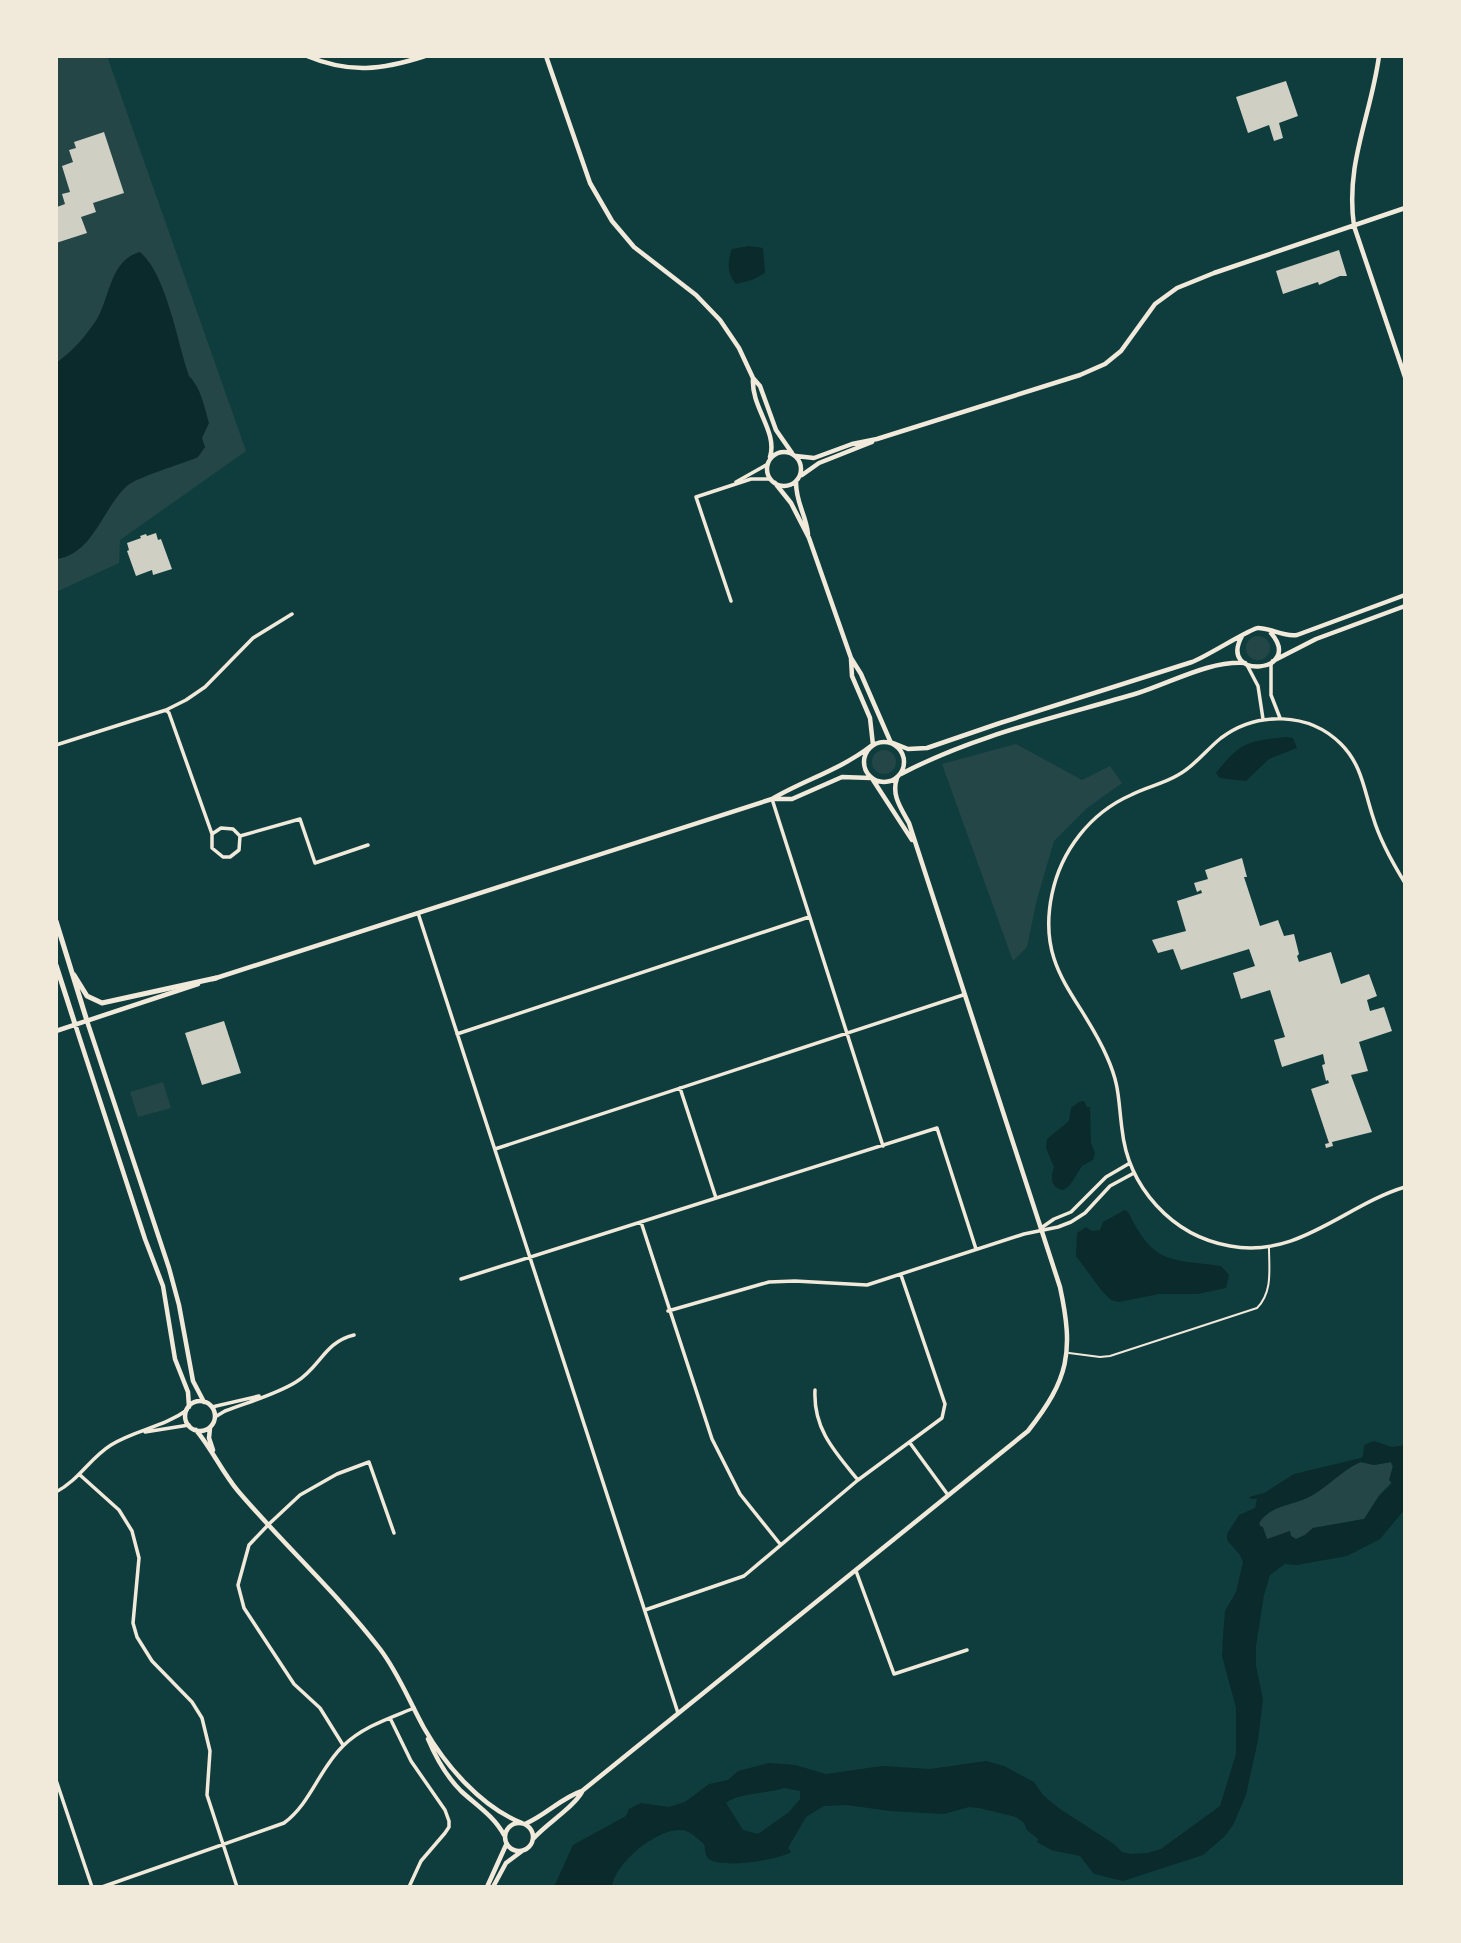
<svg xmlns="http://www.w3.org/2000/svg" width="1461" height="1943" viewBox="0 0 1461 1943" font-family="Karla,sans-serif">
	<rect width="100%" height="100%" fill="#0f3d3e"/>
	<path fill="#244646" d="M56 56H107L246 451 120 540 119 563 56 592Z
		M1246 648a12 12 0 1 1 24 0a12 12 0 1 1-24 0Z
		M1016 744 1082 780 1110 766 1122 783 1087 808 1054 841 1037 899 1027 947 1013 961 942 764Z
		M872 762a12 12 0 1 1 24 0a12 12 0 1 1-24 0Z
		M163 1082 171 1108 138 1117 130 1092Z
		M1360 1462 1374 1465 1391 1462C1396 1481 1392 1482 1381 1493 1374 1501 1371 1511 1364 1519L1313 1528 1305 1535 1296 1539 1291 1536 1290 1531 1267 1540 1259 1523C1272 1504 1293 1506 1311 1496 1329 1486 1342 1470 1360 1462Z"/>
	<path fill="#0a2a2b" fill-rule="evenodd" d="M749 246 763 248 765 273 752 280 736 284C727 273 727 262 732 249Z
		M140 252C166 274 177 340 188 373 190 380 190 375 194 382 202 393 205 410 209 423L202 438 205 447 198 457C182 464 137 477 127 486 103 507 93 555 56 559V363C73 351 86 336 97 319 110 297 110 260 140 252Z
		M1286 737 1293 738 1297 748 1269 759 1246 781 1220 778 1216 773C1240 743 1246 741 1286 737Z
		M1084 1101 1087 1107H1090L1091 1143 1095 1153 1093 1160 1082 1166 1070 1185 1063 1190C1051 1188 1050 1177 1054 1167L1046 1148 1047 1139 1069 1121 1071 1108 1079 1102Z
		M1125 1210 1128 1212C1154 1264 1168 1259 1221 1266L1229 1275 1226 1288 1197 1294H1159L1119 1302 1111 1300 1102 1291 1076 1256 1077 1233 1086 1227 1092 1231 1100 1230 1103 1222Z
		M1374 1441 1392 1447 1405 1445V1509L1380 1539 1347 1556 1297 1565 1285 1564 1270 1575 1264 1595 1256 1646V1666L1263 1699 1258 1740 1246 1795 1233 1825 1225 1836 1203 1855 1123 1881 1094 1874 1080 1856 1051 1850 1037 1842 1038 1839 1027 1830 1024 1823 1016 1817 979 1808 969 1807 944 1814 890 1811 847 1805 824 1806 806 1817 788 1848 791 1852C778 1860 722 1869 709 1859 704 1855 706 1850 704 1844 697 1838 689 1830 680 1830 656 1829 614 1864 612 1887H554L573 1845 626 1816 629 1809 641 1803 669 1807 685 1802 709 1784 728 1780 738 1771 769 1763 795 1765 826 1774 882 1766 930 1769 986 1761 1004 1766 1034 1782 1043 1795 1060 1809 1114 1844 1122 1852 1131 1854 1147 1853 1161 1849 1220 1806 1236 1754V1708L1222 1656 1223 1636 1225 1611 1236 1592 1243 1562 1240 1555 1227 1540V1534L1239 1515 1255 1508 1257 1499H1251L1249 1497 1264 1493 1294 1474 1361 1458 1363 1456 1364 1445ZM1361 1462 1374 1465 1391 1462 1393 1466 1389 1480 1392 1483 1379 1496 1364 1519 1313 1528 1305 1535 1296 1539 1291 1536 1290 1531 1267 1539 1263 1527 1260 1526 1259 1523C1271 1504 1293 1506 1311 1496 1329 1486 1342 1470 1361 1462ZM784 1788 800 1791V1799L789 1812 758 1834 743 1830 726 1803C740 1792 767 1794 784 1788Z"/>
	<path fill="#cfcfc3" d="M1286 81 1298 116 1279 123 1283 138 1274 141 1269 125 1248 133 1236 97Z
		M104 132 124 193 93 203 96 212 81 217 87 233 56 243 57 207 65 204 62 194 70 192 62 166 73 162 69 150 76 148 74 142Z
		M1339 250 1347 276H1340L1319 285 1318 282 1283 294 1276 271Z
		M156 533 158 540 161 539 172 569 153 575 152 570 136 576 127 551 129 550 127 543 141 538 140 536 146 534 147 536Z
		M1242 858 1247 877H1244L1260 926 1278 920 1284 936 1294 934 1299 954 1297 956 1299 962 1331 952 1341 984 1369 974 1377 996 1367 1000 1370 1011 1384 1007 1392 1031 1359 1042 1368 1071 1351 1075 1372 1132 1332 1142 1333 1146 1326 1148 1325 1144 1329 1143 1311 1089 1329 1083 1328 1080 1326 1081 1322 1065 1325 1064 1323 1054 1282 1067 1274 1040 1285 1037 1270 990 1241 999 1233 973 1255 966 1249 949 1181 970 1173 949 1158 953 1152 940 1186 931 1177 901 1202 893 1201 890 1197 892 1194 883 1208 879 1205 870Z
		M224 1021 241 1073 202 1085 185 1033Z"/>
	<g fill="none" stroke-linecap="round" stroke-linejoin="round">
		<path stroke="#f1e9da" stroke-width="2" d="M1069 1353 1100 1357 1110 1356 1257 1308C1273 1292 1269 1269 1269 1248"/>
		<path stroke="#f1e9da" stroke-width="3.5" d="M736 482 768 464
			M731 601 696 497 751 479H770
			M1271 663V695L1280 718
			M1247 665 1258 686 1263 719
			M166 710 169 713 212 834V848L223 857H230L239 850 240 836 233 829 221 828 212 834
			M56 745 166 710 186 700 205 687 253 638 292 614
			M772 799 883 1146
			M240 836 300 819 315 863 368 845
			M1405 883C1392 862 1380 841 1373 817 1364 790 1362 765 1341 744 1309 712 1257 711 1221 738 1206 750 1195 766 1178 775 1163 784 1146 787 1131 795 1090 813 1061 851 1052 894 1036 970 1081 996 1107 1057 1120 1086 1118 1099 1122 1129 1128 1187 1172 1236 1230 1246 1298 1259 1345 1205 1405 1187
			M418 913 678 1713
			M457 1034 809 917
			M680 1088 716 1198
			M495 1149 963 995
			M641 1222 712 1439 740 1494 780 1544
			M1041 1228 1054 1219 1071 1212 1106 1177 1130 1163
			M461 1279 937 1128 976 1249
			M668 1311 769 1282 795 1281 867 1285 1024 1234 1058 1227 1071 1222 1085 1213 1110 1186 1134 1173
			M815 1390C813 1429 835 1452 858 1480
			M212 1407 259 1396
			M215 1417 225 1411C248 1402 275 1395 296 1382 320 1368 324 1342 354 1335
			M145 1432 189 1425
			M910 1443 948 1495
			M80 1475 119 1510 132 1531 139 1558 133 1623 137 1637 152 1661 192 1702 202 1718 210 1751 207 1795 237 1887
			M56 1492C79 1480 90 1458 111 1445 135 1430 164 1427 187 1410
			M856 1571 894 1674 967 1650
			M645 1610 744 1576 858 1480 942 1418 945 1404 901 1275
			M390 1718 411 1761 445 1810 449 1821V1827L445 1833 421 1861 409 1887
			M343 1745 320 1708 294 1684 244 1608 238 1585 249 1545 269 1524 300 1495 337 1474 369 1462 394 1533
			M56 1780 92 1887
			M102 1887 284 1823C311 1803 319 1769 343 1746 362 1727 390 1718 414 1708"/>
		<path stroke="#f1e9da" stroke-width="4.5" d="M307 56C350 74 382 70 425 56
			M546 56 590 183 612 221 634 247 696 295 720 320 739 348 753 378 760 386 776 430 792 453
			M1379 56C1371 116 1345 163 1354 226L1405 377
			M753 379C751 407 778 432 770 457
			M767 469a17 17 0 1 1 34 0a17 17 0 1 1-34 0Z
			M796 456 814 458 852 444 877 439 1080 375 1105 364 1121 351 1155 304 1177 288 1214 273 1405 208
			M802 475 819 463 872 442
			M796 482C796 504 806 514 808 534
			M775 483 791 503 809 538 851 658 861 674 891 743
			M1242 636C1217 681 1305 673 1271 633
			M851 659 852 676 870 718 873 745
			M1273 661 1316 639 1405 606
			M864 762a20 20 0 1 1 40 0a20 20 0 1 1-40 0Z
			M893 743 908 749 927 748 1000 723 1192 662C1206 657 1251 628 1258 628 1272 628 1282 637 1297 635L1405 595
			M901 774C975 735 1058 717 1138 693 1173 682 1208 661 1245 663
			M873 780 912 840
			M773 799H792L842 777 871 778
			M213 979 772 799C804 780 840 770 871 746
			M87 1021 169 1268 179 1305 193 1381 204 1402
			M75 1024 145 1239 163 1286 175 1359 188 1392 189 1407
			M56 1031 198 984
			M185 1416a15 15 0 1 1 30 0a15 15 0 1 1-30 0Z
			M210 1428 209 1438 213 1450
			M196 1430C212 1449 222 1472 238 1491 284 1545 337 1593 380 1649 399 1674 409 1701 424 1728 445 1765 481 1807 522 1823
			M428 1739C436 1758 446 1776 461 1791 476 1805 494 1816 504 1835
			M505 1837a14 14 0 1 1 28 0a14 14 0 1 1-28 0Z
			M525 1824C546 1815 561 1798 582 1791L1028 1431C1069 1379 1074 1352 1060 1287L909 823C901 808 891 795 897 778
			M533 1839C547 1823 573 1808 582 1792
			M487 1887 506 1845
			M493 1887 506 1863 522 1851"/>
		<path stroke="#f1e9da" stroke-width="5" d="M56 921 87 1021
			M56 965 75 1024
			M74 975 87 996 102 1003 216 978"/>
	</g>
	<rect width="1461" height="1943" fill="none" stroke="#f1e9da" stroke-width="116"/>
</svg>
